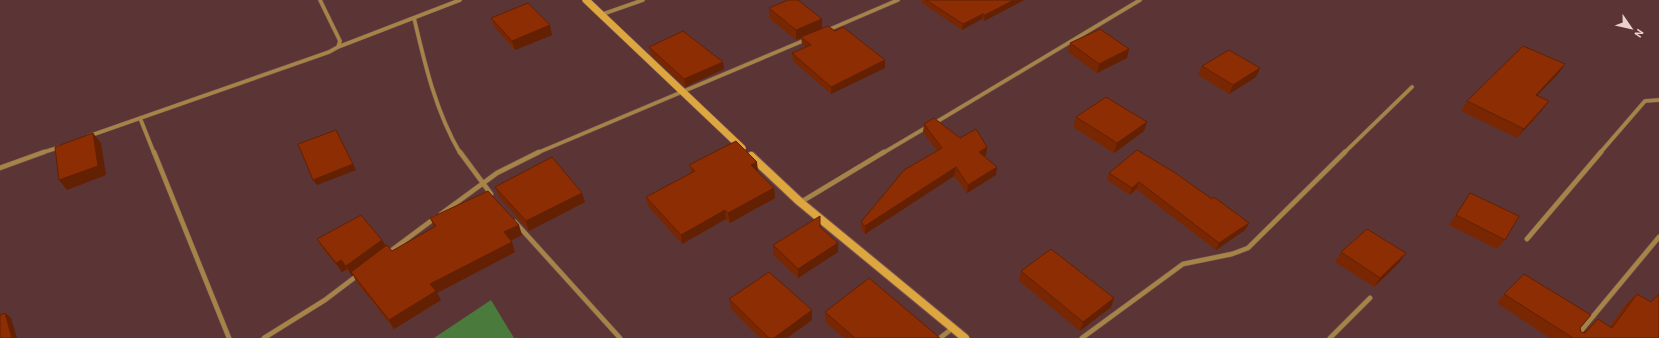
<svg xmlns="http://www.w3.org/2000/svg" width="1659" height="338" viewBox="0 0 1659 338" font-family="Karla,sans-serif">
	<rect width="100%" height="100%" fill="#5b3535"/>
	<path fill="#4a7b3c" d="M491 300 514 338H434Z"/>
	<g fill="none" stroke-linecap="round" stroke-linejoin="round">
		<g stroke="#785454" stroke-width="4.5">
			<path id="street-far1" d="M603 14 643 0
				M414 18C425 65 436 112 460 153
				M828 30 898 0
				M338 47 460 0
				M140 118 154 153
				M933 124 1140 0
				M89 136 329 52 338 47 340 41 320 0
				M41 153 60 147
				M537 153 805 40
				M883 153 927 127
				M1344 153 1412 87
				M1600 153 1645 101 1659 100"/>
		</g>
		<g stroke="#785454" stroke-width="5.5">
			<path id="street" d="M154 152 229 338
				M460 152 491 194
				M0 168 44 152
				M801 202 884 152
				M441 214 497 173 539 152
				M515 222 620 338
				M1527 239 1601 152
				M388 253 435 218
				M264 338 325 300 358 275
				M940 338 953 328
				M1082 338 1183 264 1232 254 1248 248 1345 152
				M1330 338 1370 298
				M1575 338 1659 237"/>
		</g>
		<g stroke="#785454" stroke-width="8">
			<path id="secondary-far1" d="M586 0 742 148"/>
		</g>
		<g stroke="#785454" stroke-width="10">
			<path id="secondary" d="M751 156 800 202 965 338"/>
		</g>
		<use href="#street-far1" stroke="#a68347" stroke-width="3.5"/>
		<use href="#street" stroke="#a68347" stroke-width="4.5"/>
		<use href="#secondary-far1" stroke="#dea63e" stroke-width="7"/>
		<use href="#secondary" stroke="#dea63e" stroke-width="8"/>
	</g>
	<path fill="#792703" d="M922 0H1024L984 21 982 19 962 30 922 3Z
		M769 8 822 19V28L885 68 831 94 793 61 792 53 806 48 802 44 801 37 796 40 769 18Z
		M491 18 552 35 515 50 494 27Z
		M1070 43 1129 49 1127 58 1097 73 1068 52Z
		M649 47 723 62 724 69 685 87 651 55Z
		M1565 64 1558 74 1537 95 1549 101 1542 110 1517 138 1461 111 1467 101Z
		M1202 66 1260 68 1256 77 1229 94 1198 75Z
		M1076 117 1147 122 1144 131 1114 153 1073 127Z
		M924 124 960 138 987 147 986 155 984 156 996 175 967 193 954 176 865 234 861 230V222L937 151 923 132Z
		M689 165 758 171V172L774 188 775 198 730 223 726 219 682 244 648 206 646 197 691 173Z
		M1109 173 1212 199 1249 223 1245 230 1216 250 1136 189 1130 195 1107 180Z
		M495 187 585 202 529 231 499 197Z
		M1470 193 1505 240 1497 249 1449 225Z
		M430 218 522 235 511 241 515 252 437 293 441 300 394 329 356 281 353 275 352 276 347 269 342 272 323 249 317 239 386 246 392 251 434 227Z
		M820 227 838 252 798 278 773 255V245Z
		M1341 252 1399 263 1374 287 1335 262Z
		M1021 271 1114 298 1111 307 1080 331 1019 281Z
		M1659 293V338H1550L1497 303 1504 294 1580 328 1581 332H1584L1598 319 1610 326 1627 303 1637 294 1650 302Z
		M729 299 812 310V320L787 338H760L731 309Z
		M825 312 940 338H844L825 322Z"/>
	<path fill="#632002" d="M1014 0H1024L984 21 985 15Z
		M983 14 982 19 962 30 963 24Z
		M822 19V29L796 40V30Z
		M550 25 552 35 515 50 512 41Z
		M1129 49 1127 58 1097 73 1099 64Z
		M885 60V68L831 94V87Z
		M723 62 724 69 685 87 684 79Z
		M1565 64 1558 74 1529 104 1536 95Z
		M1260 68 1256 77 1229 94 1233 85Z
		M1549 101 1542 110 1517 138 1524 129Z
		M1147 122 1144 131 1114 153 1117 143Z
		M336 130 356 170 317 185 313 180Z
		M93 133 101 143 106 175 67 190 59 180Z
		M987 147 986 155 977 161 979 152Z
		M757 162 758 171 752 175 751 165Z
		M956 167 954 176 865 234V226Z
		M997 167 996 175 967 193 968 185Z
		M1139 182 1136 189 1130 195 1132 188Z
		M774 188 775 198 730 223 728 213Z
		M582 193 585 202 529 231 526 221Z
		M725 210 726 219 682 244 681 235Z
		M1249 223 1245 230 1216 250 1219 243Z
		M519 225 522 235 508 242 504 232Z
		M382 240 388 249 351 272 353 275 352 276 346 266Z
		M512 242 515 252 437 293 441 300 394 329 389 320 430 284Z
		M838 243V252L798 278V269Z
		M1406 253 1399 263 1374 287 1380 278Z
		M341 260 347 269 342 272 336 263Z
		M1114 298 1111 307 1080 331 1083 322Z
		M812 310V320L787 338H774Z
		M5 313 11 318 17 338H12Z"/>
	<path fill="#8d2d03" stroke="#632002" d="M788 0H798L822 19 796 30 769 8Z
		M926 0H1014L985 15 983 14 963 24Z
		M528 3 550 25 512 41 491 18Z
		M828 26 835 31 843 27 885 60 831 87 792 53 811 45 801 37Z
		M1100 29 1129 49 1099 64 1070 43Z
		M683 31 723 62 684 79 649 47Z
		M1523 46 1565 64 1536 95 1549 101 1524 129 1467 101Z
		M1229 50 1260 68 1233 85 1202 66Z
		M1106 97 1147 122 1117 143 1076 117Z
		M934 118 960 138 976 129 987 147 979 152 997 167 968 185 956 167 865 226 861 222 904 170 942 148 924 124Z
		M336 130 353 164 313 180 298 144Z
		M93 133 98 166 59 180 55 147Z
		M736 141 757 162 751 165 774 188 728 213 725 210 681 235 646 197 695 171 689 165Z
		M1137 150 1174 172 1212 199 1214 197 1249 223 1219 243 1139 182 1132 188 1109 173Z
		M552 157 582 193 526 221 495 187Z
		M488 191 519 225 504 232 512 242 430 284 436 291 389 320 351 272 387 245 392 251 436 226 430 218Z
		M1470 193 1519 216 1505 240 1456 215Z
		M361 215 382 240 346 266 341 260 336 263 317 239Z
		M820 216V227L838 243 798 269 773 245Z
		M1367 229 1406 253 1380 278 1341 252Z
		M1051 249 1114 298 1083 322 1021 271Z
		M769 272 812 310 774 338H769L729 299Z
		M1524 274 1591 315 1580 328 1581 332 1585 333 1598 319 1612 328 1637 294 1651 302 1659 294V338H1573L1504 294Z
		M869 278 940 338H855L825 312Z
		M5 313 12 338H0V315Z"/>
	<g transform="translate(1631 28) rotate(124)" stroke="#5b3535" stroke-width="3" paint-order="stroke">
	<path d="M0-3L7 15L0 10L-7 15Z" fill="#ead1d0"/>
	<text y="-6" font-size="11" font-weight="bold" text-anchor="middle" fill="#ead1d0">N</text>
	</g>
</svg>
